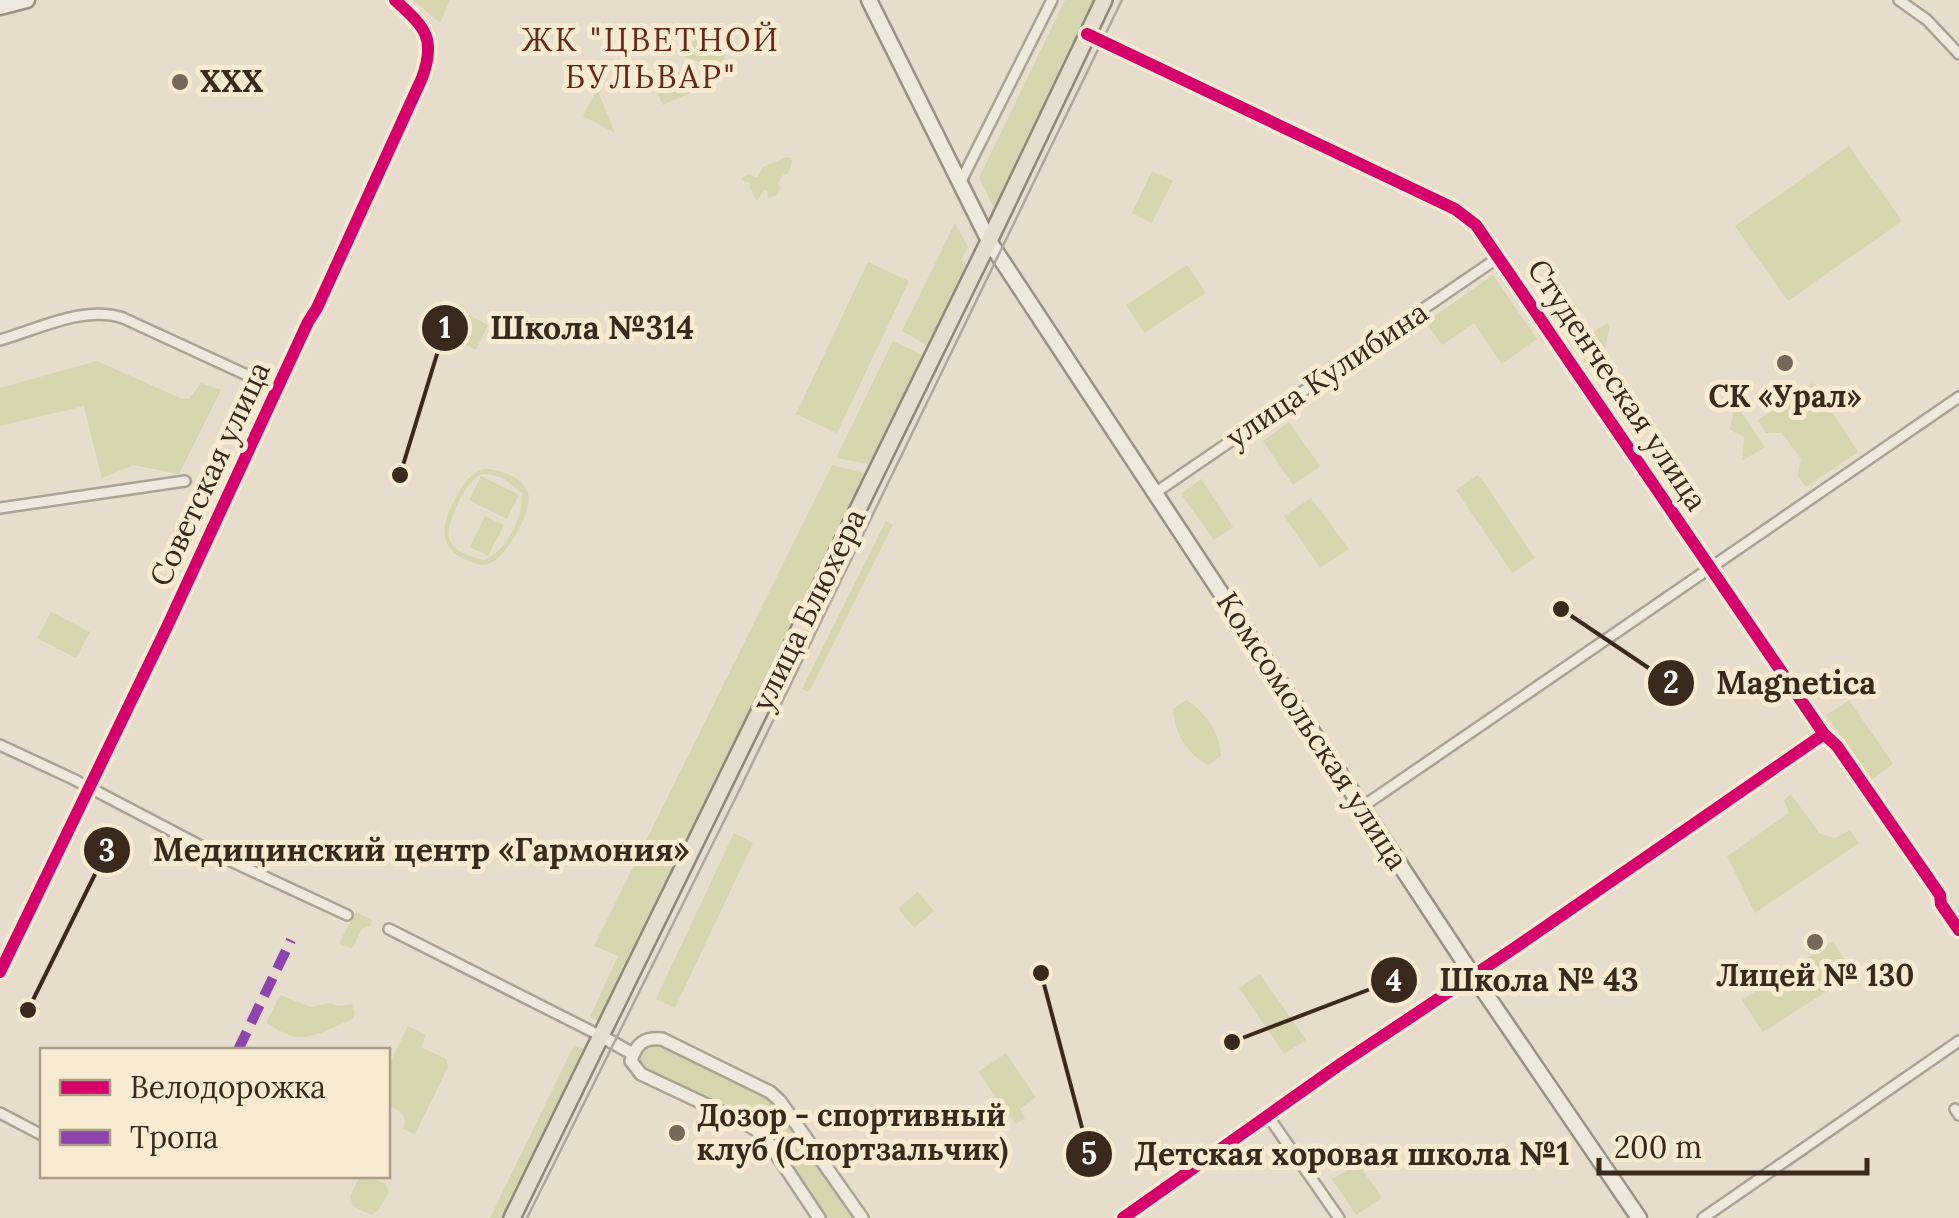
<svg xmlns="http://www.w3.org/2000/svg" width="1959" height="1218" viewBox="0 0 1959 1218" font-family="Lora,serif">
	<rect width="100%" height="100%" fill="#e6ddcc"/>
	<path fill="#d7d5ae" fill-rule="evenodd" d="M413 0H450L440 23Z
		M1065 0H1098L995 210 979 178Z
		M711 34 727 62 722 72 672 51Z
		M661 64 708 85 663 105 650 77Z
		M597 89 615 133 583 116Z
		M1849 146 1902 221 1788 301 1735 226Z
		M787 157 791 158 792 162 788 173 783 175 778 183 781 188 777 195 768 198 767 191 764 190 757 201 749 186 751 183 743 181 742 177 749 174 757 178 763 167Z
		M1152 171 1173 181 1152 223 1132 213Z
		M955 223 968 247 961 260 968 265 928 346 902 331Z
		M868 262 909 281 837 433 796 414Z
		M1187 265 1206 293 1144 333 1126 305Z
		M1493 275 1537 339 1502 364 1474 323 1442 345 1426 322Z
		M440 300 488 325 476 350 427 325Z
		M1607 323 1610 326 1601 364 1595 368 1588 366 1574 345Z
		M893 341 932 359 879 466 836 458Z
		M97 361 180 398 189 399 201 383 221 390 179 474 133 465 102 478 84 406 0 426V388Z
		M1813 383 1858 452 1806 487 1797 475 1801 459 1782 433H1766L1758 420Z
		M1735 403 1765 447 1742 461 1744 437 1730 430Z
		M1289 422 1320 466 1293 485 1263 441Z
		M832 465 875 476 607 1024 590 1017 618 956 594 946Z
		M483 469C498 469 522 476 528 493 533 510 506 559 488 564 480 566 473 563 466 560 439 548 441 526 453 503 461 488 467 475 483 469ZM488 474 503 478 522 493C524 516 506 553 483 560 471 557 454 552 449 539 445 524 466 481 480 475 482 474 485 474 488 474Z
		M1477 475 1484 482 1535 558 1512 573 1456 490Z
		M481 476 519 495 507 519 469 500Z
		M1201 479 1233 527 1214 540 1181 494Z
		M1311 498 1349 549 1320 568 1284 516Z
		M485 516 504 525 488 556 470 547Z
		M886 521 893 525 809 692 802 689Z
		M51 612 90 632 76 658 37 638Z
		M1186 700C1205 711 1221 735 1221 756L1208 765C1188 755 1174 732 1173 709Z
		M1849 700 1893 764 1871 780 1826 715Z
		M1791 794 1820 834 1835 838 1850 830 1859 843 1755 913 1727 856 1789 813 1784 800Z
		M734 833 753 843 675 1008 656 999Z
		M918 892 934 911 914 928 898 908Z
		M356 912 372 920 370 926 362 929 352 949 339 943Z
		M1833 941 1854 974 1763 1032 1742 1000Z
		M1260 974 1306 1040 1284 1054 1239 988Z
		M280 995 311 1007 330 1003 338 1006 354 1004 352 1006 355 1013 352 1019C337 1026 313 1039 296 1037 286 1035 275 1028 266 1023Z
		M408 1026 426 1035 421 1047 446 1059 448 1067 415 1134 403 1129C409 1116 399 1109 388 1106V1067Z
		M652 1038 770 1092 862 1218H819L763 1134 641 1074 633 1054Z
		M574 1045 584 1049 502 1218H490Z
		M1006 1053 1036 1097 1020 1109 1025 1118 1016 1124 978 1072Z
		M1358 1164 1381 1196 1380 1199 1356 1215 1332 1179Z
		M367 1176 385 1184 389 1191 378 1211 371 1215 353 1206 350 1196 359 1178Z"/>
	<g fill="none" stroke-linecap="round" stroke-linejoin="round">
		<g stroke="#aba296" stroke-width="14">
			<path id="minor" d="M1899 0 1927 20 1959 54
				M1087 34 1455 209 1476 225 1824 734 1837 746 1940 895 1941 904 1959 930
				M960 183 1052 0
				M0 340C39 329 84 305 123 318L277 389
				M1155 493 1499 257
				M0 508 185 481
				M0 745 73 779 218 855 347 915
				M1362 807 1959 397
				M389 929 601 1036
				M1955 1109 1959 1115
				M0 1113 42 1135
				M1268 1116 1339 1218
				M1123 1218 1342 1063 1516 947 1824 734
				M1703 1218 1959 1041"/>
		</g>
		<g stroke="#aba296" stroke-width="16">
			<path id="tertiary" d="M0 972 166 629 308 322 317 308 422 78C437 37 424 27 395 0
				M601 1036 633 1054
				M819 1218 763 1134 743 1122 641 1074 631 1061C636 1044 644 1037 662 1039L770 1092 780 1101 862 1218"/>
		</g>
		<g stroke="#9b9185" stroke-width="19">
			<path id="secondary" d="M869 0 989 241 1462 959 1639 1218
				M0 7 27 0"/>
		</g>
		<g stroke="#90877c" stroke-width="20">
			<path id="primary" d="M512 1218 989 241 1104 0"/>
		</g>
		<use href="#minor" stroke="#eee8de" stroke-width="9"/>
		<use href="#tertiary" stroke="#eee8de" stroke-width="11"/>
		<use href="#secondary" stroke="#eee8de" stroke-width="14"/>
		<use href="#primary" stroke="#e5decf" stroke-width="15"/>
		<path stroke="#ada79e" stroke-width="2.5" d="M527 1218 738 793 1122 0"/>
		<path stroke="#8e44ad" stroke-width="10" stroke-dasharray="20 10" stroke-linecap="butt" d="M238 1050 291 940"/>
		<g stroke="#f7ebd1" stroke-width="19">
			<path id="cycleway" d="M1087 34 1455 209 1476 225 1824 734 1837 746 1940 895 1941 904 1959 930
				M0 972 166 629 308 322 317 308 422 78C437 37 424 27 395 0
				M1123 1218 1342 1063 1516 947 1824 734"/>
		</g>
		<use href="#cycleway" stroke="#d6006c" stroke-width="12"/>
	</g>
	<g fill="#76695a" stroke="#f7ebd1" stroke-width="4">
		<circle cx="180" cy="82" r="10"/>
		<circle cx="1785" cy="363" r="10"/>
		<circle cx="1815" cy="942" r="10"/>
		<circle cx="677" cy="1133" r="10"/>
	</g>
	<g text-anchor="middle" stroke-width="10" stroke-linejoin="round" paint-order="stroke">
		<g font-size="30" font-weight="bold" fill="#3a2a1d" stroke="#f7ebd1" text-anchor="start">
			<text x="200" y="92">XXX</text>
			<text x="1785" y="407" text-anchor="middle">СК «Урал»</text>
			<text x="1815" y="986" text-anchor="middle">Лицей № 130</text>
			<text x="697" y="1126">Дозор - спортивный<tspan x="697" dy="34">клуб (Спортзальчик)</tspan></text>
		</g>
		<g font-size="30" fill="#3a2a1d" stroke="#f7ebd1">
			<text transform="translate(1327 375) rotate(-34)" y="10">улица Кулибина</text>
			<text transform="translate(1617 385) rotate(56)" y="10">Студенческая улица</text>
			<text transform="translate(210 474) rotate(-65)" y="10">Советская улица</text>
			<text transform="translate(809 610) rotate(-64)" y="10">улица Блюхера</text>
			<text transform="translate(1312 731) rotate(57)" y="10">Комсомольская улица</text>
		</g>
		<g font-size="32" letter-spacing="2.5" fill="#69281a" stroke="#f7ebd1">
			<text x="651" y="51">ЖК "ЦВЕТНОЙ<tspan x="651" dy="37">БУЛЬВАР"</tspan></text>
		</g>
	</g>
	<path fill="none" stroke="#3a2a1d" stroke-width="4" d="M400 475L445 328M1561 609L1671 683M28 1010L107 850M1232 1042L1394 980M1041 973L1089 1154"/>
	<g fill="#3a2a1d" stroke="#f7ebd1" stroke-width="4">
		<circle cx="400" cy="475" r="10"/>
		<circle cx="1561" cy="609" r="10"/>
		<circle cx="28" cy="1010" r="10"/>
		<circle cx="1232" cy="1042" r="10"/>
		<circle cx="1041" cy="973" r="10"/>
		<circle cx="445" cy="328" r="25"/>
		<circle cx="1671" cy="683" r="25"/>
		<circle cx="107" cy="850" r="25"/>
		<circle cx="1394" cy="980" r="25"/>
		<circle cx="1089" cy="1154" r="25"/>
	</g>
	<g font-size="30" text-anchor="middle" font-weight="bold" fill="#fff">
		<text x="445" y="338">1</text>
		<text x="1671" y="693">2</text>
		<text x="107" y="861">3</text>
		<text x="1394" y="991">4</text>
		<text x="1089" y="1164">5</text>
	</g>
	<g font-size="32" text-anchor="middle" font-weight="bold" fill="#3a2a1d" stroke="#f7ebd1" stroke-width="10" stroke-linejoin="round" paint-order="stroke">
		<text x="592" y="339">Школа №314</text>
		<text x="1796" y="694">Magnetica</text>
		<text x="421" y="861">Медицинский центр «Гармония»</text>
		<text x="1539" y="991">Школа № 43</text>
		<text x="1352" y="1165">Детская хоровая школа №1</text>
	</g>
	<rect x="40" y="1048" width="350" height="130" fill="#f7ebd1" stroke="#ab9e89" stroke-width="2.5"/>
	<rect x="60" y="1080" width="50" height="15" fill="#d6006c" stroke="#ab9e89" stroke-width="2.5"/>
	<text x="130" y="1098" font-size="30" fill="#3a2a1d">Велодорожка</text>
	<rect x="60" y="1130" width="50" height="15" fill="#8e44ad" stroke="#ab9e89" stroke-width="2.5"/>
	<text x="130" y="1148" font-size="30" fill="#3a2a1d">Тропа</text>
	<path d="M1599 1158v15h268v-15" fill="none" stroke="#3a2a1d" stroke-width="5"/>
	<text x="1614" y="1158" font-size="30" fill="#3a2a1d" stroke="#f7ebd1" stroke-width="8" paint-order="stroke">200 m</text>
</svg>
